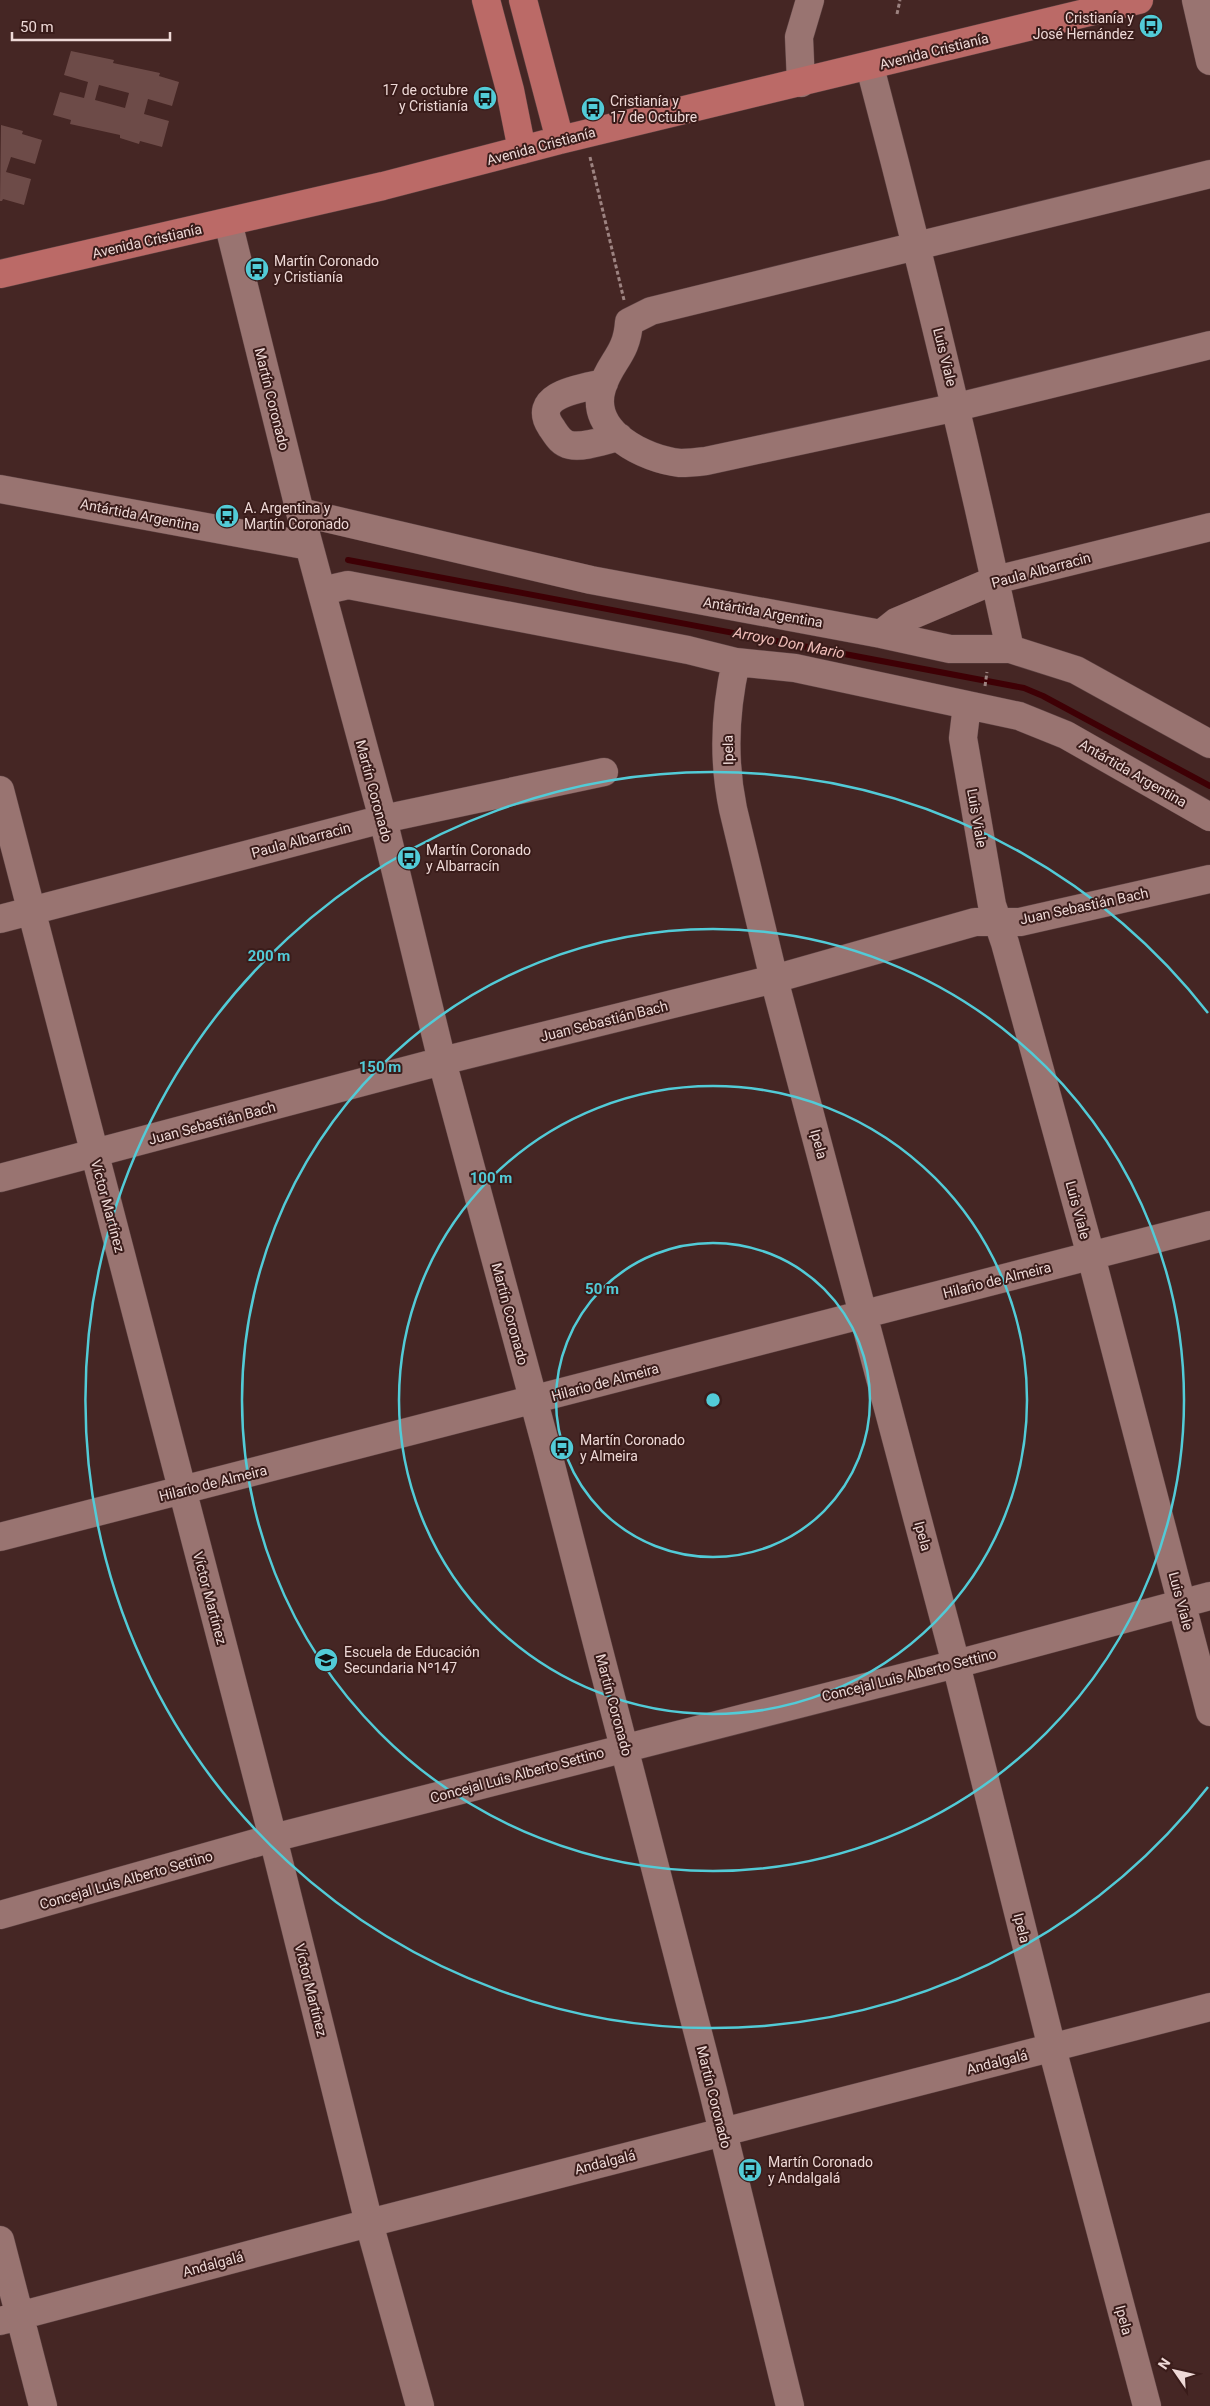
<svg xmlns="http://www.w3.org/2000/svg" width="1210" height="2406" viewBox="0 0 1210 2406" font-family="Roboto,sans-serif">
	<rect width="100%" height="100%" fill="#452624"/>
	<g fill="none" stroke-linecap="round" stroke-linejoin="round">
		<path stroke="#3e0005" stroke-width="6" d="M348 560 1024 688 1043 696 1210 786"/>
	</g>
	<path fill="#6d4b48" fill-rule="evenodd" d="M71 51 114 60 113 63 160 73 159 76 179 82 172 106 148 99 144 114 169 121 162 147 140 141 139 144 120 138V135L70 124 71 120 53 115 60 92 84 98 88 82 64 75ZM99 85 129 93 125 108 95 100Z
		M1 125 23 131 22 134 42 140 35 164 11 157 6 172 31 179 24 205 3 199 2 201H0Z"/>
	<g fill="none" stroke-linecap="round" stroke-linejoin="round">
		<g stroke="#5d4242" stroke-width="29">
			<path id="minor" d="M1196 0 1210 61
				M870 67C921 260 968 454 1010 649
				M801 83 799 37 810 0
				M1210 174 651 311 629 322C627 355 610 361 602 388 588 432 645 459 680 463 688 463 698 462 706 461L957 407 1210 345
				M228 222 300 512 383 819 442 1061 547 1450 713 2091 790 2406
				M604 383C584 388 529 394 551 427 556 434 560 443 570 445 584 448 605 440 619 437
				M0 489 309 546
				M300 512 591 580 881 634 950 649H1010L1076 670 1210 744
				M322 591 348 585 688 650 736 662 795 668 1019 716 1066 735 1210 817
				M881 634 896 622 995 580 1210 527
				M736 662C725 710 723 761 733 809L774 979 956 1664 1052 2048 1147 2406
				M967 705 963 738 992 905 1005 943 1091 1256 1210 1712
				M0 790 273 1838 369 2223 420 2406
				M0 919 383 819 604 772
				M0 1178 442 1061 774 979 975 922H1020L1210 879
				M0 1537 1210 1225
				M0 1915 273 1838 956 1664 1210 1596
				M0 2240 43 2406
				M0 2321 369 2223 1210 2007"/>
		</g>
		<g stroke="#5d4242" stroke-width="29">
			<path id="major" d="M486 0 510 90 522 150
				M523 0 560 140
				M0 274 383 186 560 140 1139 0"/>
		</g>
		<path stroke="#9d8381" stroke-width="3" stroke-dasharray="4 2.5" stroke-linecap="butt" d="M897 14 900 0
			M590 157 624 300
			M985 686 987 672"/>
		<use href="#minor" stroke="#997471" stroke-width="28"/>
		<use href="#major" stroke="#bb6a67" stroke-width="28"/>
	</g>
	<g fill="none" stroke="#52cbd7" stroke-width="2.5">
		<circle cx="713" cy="1400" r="157"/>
		<circle cx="713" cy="1400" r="314"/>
		<circle cx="713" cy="1400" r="471"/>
		<path d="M1208 1787A628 628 0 1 1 1208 1013"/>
	</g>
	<defs>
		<g id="bus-disc" transform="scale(1.25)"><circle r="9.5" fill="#52cbd7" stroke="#3a1c1a"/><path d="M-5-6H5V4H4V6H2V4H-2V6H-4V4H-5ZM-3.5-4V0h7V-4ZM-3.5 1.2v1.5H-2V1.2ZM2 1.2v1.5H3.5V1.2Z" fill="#111"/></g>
		<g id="school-disc" transform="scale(1.25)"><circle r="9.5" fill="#52cbd7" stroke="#3a1c1a"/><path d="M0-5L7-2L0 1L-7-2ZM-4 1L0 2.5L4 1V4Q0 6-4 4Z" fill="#111"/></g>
	</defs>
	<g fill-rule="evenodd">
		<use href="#bus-disc" x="1151" y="26"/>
		<use href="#bus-disc" x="485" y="98"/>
		<use href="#bus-disc" x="593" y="109"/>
		<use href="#bus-disc" x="257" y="269"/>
		<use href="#bus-disc" x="227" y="516"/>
		<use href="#bus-disc" x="409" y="858"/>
		<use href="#bus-disc" x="562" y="1448"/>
		<use href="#school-disc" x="326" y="1660"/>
		<use href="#bus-disc" x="750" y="2170"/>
	</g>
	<g text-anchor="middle" stroke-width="4" stroke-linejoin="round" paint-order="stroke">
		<g font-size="14" fill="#eed9d7" stroke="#3a1c1a" text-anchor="start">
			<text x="1134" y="23" text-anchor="end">Cristianía y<tspan x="1134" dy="16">José Hernández</tspan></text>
			<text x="468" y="95" text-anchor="end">17 de octubre<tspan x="468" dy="16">y Cristianía</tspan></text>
			<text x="610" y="106">Cristianía y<tspan x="610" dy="16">17 de Octubre</tspan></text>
			<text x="274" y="266">Martín Coronado<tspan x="274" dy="16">y Cristianía</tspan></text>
			<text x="244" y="513">A. Argentina y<tspan x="244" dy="16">Martín Coronado</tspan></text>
			<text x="426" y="855">Martín Coronado<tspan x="426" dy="16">y Albarracín</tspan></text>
			<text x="580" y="1445">Martín Coronado<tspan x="580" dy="16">y Almeira</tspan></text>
			<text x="344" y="1657">Escuela de Educación<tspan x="344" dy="16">Secundaria Nº147</tspan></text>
			<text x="768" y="2167">Martín Coronado<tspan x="768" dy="16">y Andalgalá</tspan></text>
		</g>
		<g font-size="14" fill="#eed9d7" stroke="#3a1c1a">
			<text transform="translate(934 51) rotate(-14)" y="5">Avenida Cristianía</text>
			<text transform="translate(541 146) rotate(-15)" y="5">Avenida Cristianía</text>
			<text transform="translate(147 241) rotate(-13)" y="5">Avenida Cristianía</text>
			<text transform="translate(945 357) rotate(76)" y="5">Luis Viale</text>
			<text transform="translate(272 399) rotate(76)" y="5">Martín Coronado</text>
			<text transform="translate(140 515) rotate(11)" y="5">Antártida Argentina</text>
			<text transform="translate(1041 570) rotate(-15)" y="5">Paula Albarracin</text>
			<text transform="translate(763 612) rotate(10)" y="5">Antártida Argentina</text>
			<text transform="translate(728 750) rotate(-91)" y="5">Ipela</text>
			<text transform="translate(1133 773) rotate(30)" y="5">Antártida Argentina</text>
			<text transform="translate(374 791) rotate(75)" y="5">Martín Coronado</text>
			<text transform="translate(977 818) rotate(80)" y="5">Luis Viale</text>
			<text transform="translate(301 840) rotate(-15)" y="5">Paula Albarracin</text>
			<text transform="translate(1084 906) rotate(-12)" y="5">Juan Sebastián Bach</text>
			<text transform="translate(604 1021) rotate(-14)" y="5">Juan Sebastián Bach</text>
			<text transform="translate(212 1123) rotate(-15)" y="5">Juan Sebastián Bach</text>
			<text transform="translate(819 1144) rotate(75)" y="5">Ipela</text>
			<text transform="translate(108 1206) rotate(75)" y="5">Víctor Martínez</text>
			<text transform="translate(1078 1210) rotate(75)" y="5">Luis Viale</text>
			<text transform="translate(997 1280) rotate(-14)" y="5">Hilario de Almeira</text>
			<text transform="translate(510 1314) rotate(75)" y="5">Martín Coronado</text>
			<text transform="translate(605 1382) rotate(-15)" y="5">Hilario de Almeira</text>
			<text transform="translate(213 1483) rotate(-14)" y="5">Hilario de Almeira</text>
			<text transform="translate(923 1536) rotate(75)" y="5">Ipela</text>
			<text transform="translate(210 1598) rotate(75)" y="5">Víctor Martínez</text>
			<text transform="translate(1181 1601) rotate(75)" y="5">Luis Viale</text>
			<text transform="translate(909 1675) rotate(-14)" y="5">Concejal Luis Alberto Settino</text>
			<text transform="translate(614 1705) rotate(75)" y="5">Martín Coronado</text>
			<text transform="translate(517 1775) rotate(-15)" y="5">Concejal Luis Alberto Settino</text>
			<text transform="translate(126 1880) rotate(-16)" y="5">Concejal Luis Alberto Settino</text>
			<text transform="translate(1022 1928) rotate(76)" y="5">Ipela</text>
			<text transform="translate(311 1990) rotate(76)" y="5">Víctor Martínez</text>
			<text transform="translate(997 2062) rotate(-14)" y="5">Andalgalá</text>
			<text transform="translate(714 2097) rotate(76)" y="5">Martín Coronado</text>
			<text transform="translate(605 2162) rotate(-14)" y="5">Andalgalá</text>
			<text transform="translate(213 2264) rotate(-15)" y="5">Andalgalá</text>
			<text transform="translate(1124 2320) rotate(75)" y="5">Ipela</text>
		</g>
		<g font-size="15" font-style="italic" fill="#f0beb9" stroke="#3a1c1a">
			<text transform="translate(789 643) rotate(11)" y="5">Arroyo Don Mario</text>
		</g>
	</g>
	<circle cx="713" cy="1400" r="8" fill="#52cbd7" stroke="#3a1c1a" stroke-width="2.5"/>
	<g font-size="15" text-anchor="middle" font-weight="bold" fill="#52cbd7" stroke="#3a1c1a" stroke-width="4" stroke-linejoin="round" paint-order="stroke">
		<text x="269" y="961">200 m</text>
		<text x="380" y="1072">150 m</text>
		<text x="491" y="1183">100 m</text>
		<text x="602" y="1294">50 m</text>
	</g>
	<g transform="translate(1175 2371) rotate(304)" stroke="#3a1c1a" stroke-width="4" paint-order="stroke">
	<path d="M0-4L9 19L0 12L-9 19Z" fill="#eed9d7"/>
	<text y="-8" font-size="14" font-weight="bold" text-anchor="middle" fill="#eed9d7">N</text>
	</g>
	<path d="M12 32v8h158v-8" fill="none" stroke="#eed9d7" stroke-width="2.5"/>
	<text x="20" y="32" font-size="15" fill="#eed9d7" stroke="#3a1c1a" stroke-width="4" paint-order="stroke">50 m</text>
</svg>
